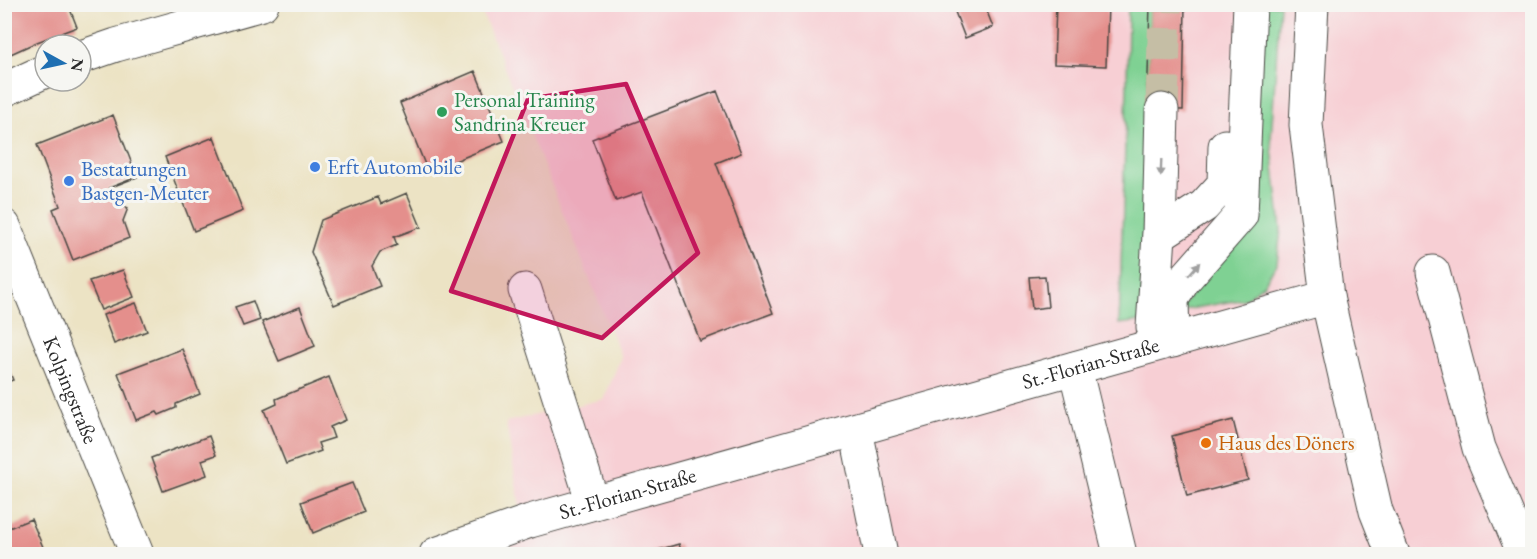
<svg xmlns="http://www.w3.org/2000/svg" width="1537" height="559" viewBox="0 0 1537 559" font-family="'EB Garamond',serif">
	<rect width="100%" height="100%" fill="#f6f6f2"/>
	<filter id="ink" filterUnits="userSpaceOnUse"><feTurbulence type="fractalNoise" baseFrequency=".0167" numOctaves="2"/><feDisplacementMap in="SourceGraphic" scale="12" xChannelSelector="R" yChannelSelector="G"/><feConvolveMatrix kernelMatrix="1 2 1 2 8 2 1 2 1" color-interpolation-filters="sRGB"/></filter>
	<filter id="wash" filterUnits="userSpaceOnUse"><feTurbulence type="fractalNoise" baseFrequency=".008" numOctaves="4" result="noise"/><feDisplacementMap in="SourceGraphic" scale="24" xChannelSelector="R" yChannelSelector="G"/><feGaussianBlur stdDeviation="1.35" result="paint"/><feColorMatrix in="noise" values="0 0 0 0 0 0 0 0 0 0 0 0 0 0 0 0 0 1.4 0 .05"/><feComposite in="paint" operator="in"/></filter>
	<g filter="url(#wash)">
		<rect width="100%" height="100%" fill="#ece3c4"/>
		<path fill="#f7cfd4" d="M479 5H1532V554H415L521 514 506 422 604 399 621 357Z"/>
		<path fill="#7fd193" stroke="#557e5f" stroke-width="1.5" d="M1128 5H1150L1142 321 1119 324 1127 87Z
			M1256 5H1280L1271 139 1281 229 1277 264 1264 284 1245 299 1179 311 1249 217Z"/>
		<g id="blocks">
			<path fill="#e48f8c" d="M4 4H6L8 9 18 4H68L77 27 37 42 4 57Z
				M952 4H984L993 27 965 38Z
				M1056 4H1108L1106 66 1054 64Z
				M1150 4H1185L1183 110 1147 109Z
				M475 71 504 141 428 172 400 103Z
				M717 91 741 153 716 163 773 313 700 341 642 192 616 201 592 139Z
				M113 115 137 177 109 188 115 202 128 208 123 221 129 238 73 260 53 209 60 206 37 145Z
				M214 137 243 211 194 231 165 157Z
				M407 193 421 227 394 237 397 245 380 252 372 266 380 286 334 305 311 252 321 220 378 197 381 204Z
				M123 270 134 297 101 310 89 281Z
				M1045 276 1048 307 1032 309 1029 277Z
				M253 301 260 320 243 326 235 307Z
				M136 303 147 331 114 344 103 315Z
				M300 307 315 346 279 361 262 322Z
				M182 349 200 394 176 404V408L159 415 157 412 136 420 118 373Z
				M4 358 13 380 4 383Z
				M329 377 346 420 330 427 334 438 318 443 321 451 286 464 264 410 277 404 276 399Z
				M1233 420 1248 480 1187 496 1172 436Z
				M209 436 216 455 202 460 207 475 163 491 151 458Z
				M352 483 364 512 313 533 301 502Z
				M31 519 46 554H4V530Z
				M679 544 682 554H644Z"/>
		</g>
	</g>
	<g filter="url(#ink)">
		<use href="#blocks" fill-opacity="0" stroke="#484742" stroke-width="1.5"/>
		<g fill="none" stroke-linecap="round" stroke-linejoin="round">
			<path stroke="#c5bea5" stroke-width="33" stroke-dasharray="33 16" stroke-linecap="butt" d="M1162 110 1165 4"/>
			<g stroke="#484742" stroke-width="35">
				<g id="minor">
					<path d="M1312 4 1306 125 1327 297 1376 511 1393 554"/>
					<path d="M81 57 116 45 262 4"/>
					<path d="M4 90 45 71"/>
					<path id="s1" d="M4 226 137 554"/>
					<path d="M1159 235 1204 206 1224 184 1225 146"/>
					<path d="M1433 272 1479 448 1524 554"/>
					<path d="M525 290 593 503"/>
					<path d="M1153 327 1159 235 1162 110"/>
					<path d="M1173 341 1172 299 1184 280 1241 215 1250 4"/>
					<path d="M1075 368 1120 554"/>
					<path d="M856 430 881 554"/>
					<path id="s2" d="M436 554 530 521 1327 297"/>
				</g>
			</g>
			<use href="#minor" stroke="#fff" stroke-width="33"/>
		</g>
		<defs><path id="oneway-solid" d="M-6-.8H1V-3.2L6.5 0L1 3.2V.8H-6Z" transform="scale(1.5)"/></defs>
		<g fill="#a0a0a0">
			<use href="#oneway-solid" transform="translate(1161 168) rotate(92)"/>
			<use href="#oneway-solid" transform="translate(1194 269) rotate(-49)"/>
		</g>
	</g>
	<path fill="#c2185b" fill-opacity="0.2" stroke="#c2185b" stroke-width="4.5" stroke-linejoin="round" d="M626 84 698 253 602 338 451 291 528 99Z"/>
	<circle fill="#2e9e5b" stroke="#f6f6f2" stroke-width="2" cx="442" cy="112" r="6"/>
	<g fill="#3f7fe0" stroke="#f6f6f2" stroke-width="2">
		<circle cx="315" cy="167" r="6"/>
		<circle cx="69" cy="181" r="6"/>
	</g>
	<circle fill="#e8710a" stroke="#f6f6f2" stroke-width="2" cx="1206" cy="443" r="6"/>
	<g text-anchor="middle" stroke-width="6" stroke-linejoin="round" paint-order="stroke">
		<g font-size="21" fill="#27864d" stroke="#f6f6f2" text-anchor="start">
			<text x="454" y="107">Personal Training<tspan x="454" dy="24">Sandrina Kreuer</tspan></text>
		</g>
		<g font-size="21" fill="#366cbe" stroke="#f6f6f2" text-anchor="start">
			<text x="327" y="174">Erft Automobile</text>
			<text x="81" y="176">Bestattungen<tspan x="81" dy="24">Bastgen-Meuter</tspan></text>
		</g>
		<g font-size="21" fill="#2b2b2b" stroke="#f6f6f2">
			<text dy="7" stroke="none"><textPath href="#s2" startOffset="682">St.-Florian-Straße</textPath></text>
			<text dy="7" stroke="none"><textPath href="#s1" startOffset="177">Kolpingstraße</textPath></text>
			<text dy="7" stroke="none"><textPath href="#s2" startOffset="201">St.-Florian-Straße</textPath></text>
		</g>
		<g font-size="21" fill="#c56008" stroke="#f6f6f2" text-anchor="start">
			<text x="1218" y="450">Haus des Döners</text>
		</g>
	</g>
	<rect width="1537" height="559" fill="none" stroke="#f6f6f2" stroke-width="24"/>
	<g transform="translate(63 63) rotate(98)"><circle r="28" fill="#f6f6f2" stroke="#a5a5a2" stroke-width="1.5"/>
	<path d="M0-4.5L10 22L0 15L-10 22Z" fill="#1f6fb2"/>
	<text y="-9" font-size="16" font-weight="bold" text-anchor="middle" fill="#2b2b2b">N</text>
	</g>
</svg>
